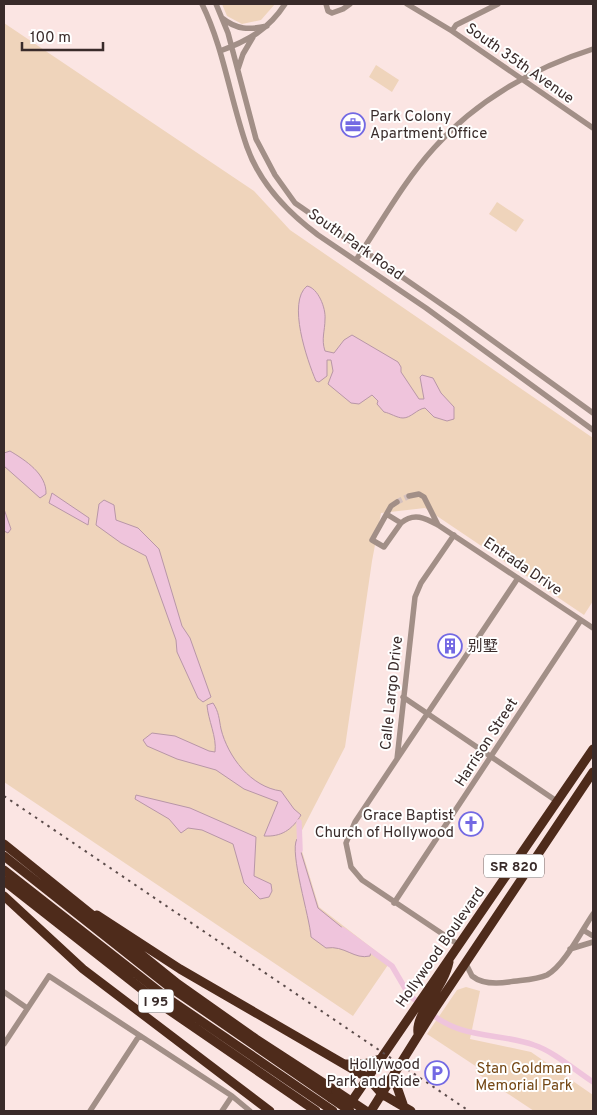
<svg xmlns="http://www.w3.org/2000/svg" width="597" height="1115" viewBox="0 0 597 1115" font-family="Overpass,'Noto Sans SC',sans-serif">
	<rect width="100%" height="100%" fill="#fbe5e3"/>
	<path fill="#efd4bb" d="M222 4H275L261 20 242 24 227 16Z
		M4 23 254 191 290 230 593 438V601L584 615 425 508 381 513 372 561 345 747 298 838 319 907 390 962 353 1016 4 782Z
		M376 65 399 80 392 92 369 77Z
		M497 202 524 220 516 232 489 214Z
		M466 987 480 991 470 1039 531 1052 593 1095V1111H534L475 1072 477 1067 427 1034 457 990Z"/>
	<path fill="#efc4dc" stroke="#b896a7" d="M307 286C318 288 326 308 325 319 325 331 321 339 325 351L334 353 344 340 352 335 398 362 401 367V372L419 399H424L420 377 422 375 433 378 441 393 454 407V419L447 421 434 417 425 408C417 409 411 418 403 418 397 418 390 413 384 412L377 404 378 401 372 395 359 404 351 403 328 384 333 371 331 360H327V376L319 382 316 381C307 360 287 302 307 286Z
		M10 451C25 460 47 474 46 494L40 498 4 466V453Z
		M52 493 89 518 88 525 49 503Z
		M104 500 114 505 116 520 138 528 159 549 182 626 190 638 211 697 203 702 198 698 177 652 176 640 146 556 121 543 96 525 99 504Z
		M4 509 11 529 8 533 4 531Z
		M213 703C219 712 219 719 221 729 228 757 251 787 281 791L294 809 301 815C292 830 281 837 264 836L278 802 244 789 216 770 177 759 147 746 143 740 152 733 175 736 209 751 215 752C217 737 208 720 207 705Z
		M136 795 190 808 256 837 254 876 271 884 272 891 269 897 260 899 244 883 233 844 202 830 188 828 181 833 169 819 135 799Z
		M297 839 318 908 371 951 370 956C354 960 345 945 326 948L311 937C310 918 289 852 297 839Z"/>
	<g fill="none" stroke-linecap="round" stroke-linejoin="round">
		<path stroke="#efc4dc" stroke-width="5.5" d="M299 822 300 850
			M343 930 392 966 409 995 420 1004
			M429 1012C462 1040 497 1032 534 1045 553 1051 576 1071 593 1082"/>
		<path stroke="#d4c0be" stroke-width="5.5" stroke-dasharray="5.5 3" stroke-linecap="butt" d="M397 502 409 496"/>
		<path stroke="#a28f87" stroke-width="5.5" d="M202 4C224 49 230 99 247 147 260 184 287 212 318 235L426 308 593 430
			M216 4 228 33 256 139 275 175 295 203 460 317 593 413
			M326 4 328 11 332 13 343 9 350 4
			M407 4 452 31 593 128
			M222 18C237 30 249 30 267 26
			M452 31 456 25 498 4
			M220 51C248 41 269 29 285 4
			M238 69 243 54 253 37
			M356 260C381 223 404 181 434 148 476 101 533 68 593 49
			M409 496 419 494 424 497 438 525
			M388 515 401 523 384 547 372 540 391 506 397 502
			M401 523C414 512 425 518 438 525L593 628
			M454 535 421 583 415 597 397 759 355 822 346 843 351 867 362 880 459 945
			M403 697 558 802
			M397 759 518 578
			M394 903 581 620
			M583 930 593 936
			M570 949 593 942
			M465 962 472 976C482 984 496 984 509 982 521 980 536 980 547 975 564 966 582 930 593 914
			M4 992 27 1008
			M4 1044 49 976 232 1096 250 1111
			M90 1111 139 1036
			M222 1111 232 1096"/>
		<path stroke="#4e2b1b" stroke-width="9" d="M4 844 178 984 256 1039 336 1091
			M4 856 167 985 331 1098
			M4 870 170 1000 333 1111
			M4 881 163 1006 316 1111
			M4 896 83 969 270 1111
			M97 915 180 969 368 1078 382 1094 411 1111
			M418 1033C415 1013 444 988 449 962
			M346 1064H364L380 1059
			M395 1074 396 1084 404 1107
			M345 1111 593 749
			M371 1111 434 1010 593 772"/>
		<path stroke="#5c4c4b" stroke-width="2" stroke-dasharray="2.5 5" stroke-linecap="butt" d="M4 796 469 1111"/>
		<path stroke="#4e2b1b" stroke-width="9" d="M336 1091 366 1111
			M331 1098 350 1111"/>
	</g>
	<defs>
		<g id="office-ring" transform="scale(1.25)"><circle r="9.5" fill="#fff" stroke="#7369e3" stroke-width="1.5"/><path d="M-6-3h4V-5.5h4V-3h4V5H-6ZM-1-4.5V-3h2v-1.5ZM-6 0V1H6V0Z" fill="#7369e3"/></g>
		<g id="building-ring" transform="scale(1.25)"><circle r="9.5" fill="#fff" stroke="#7369e3" stroke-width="1.5"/><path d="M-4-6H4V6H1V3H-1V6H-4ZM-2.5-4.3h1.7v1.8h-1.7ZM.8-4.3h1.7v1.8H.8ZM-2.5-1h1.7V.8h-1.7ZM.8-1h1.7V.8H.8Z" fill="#7369e3"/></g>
		<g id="church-ring" transform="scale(1.25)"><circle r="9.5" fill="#fff" stroke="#7369e3" stroke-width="1.5"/><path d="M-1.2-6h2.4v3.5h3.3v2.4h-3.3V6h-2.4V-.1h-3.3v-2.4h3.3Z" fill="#7369e3"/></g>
		<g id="parking-ring" transform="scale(1.25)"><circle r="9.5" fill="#fff" stroke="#7369e3" stroke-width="1.5"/><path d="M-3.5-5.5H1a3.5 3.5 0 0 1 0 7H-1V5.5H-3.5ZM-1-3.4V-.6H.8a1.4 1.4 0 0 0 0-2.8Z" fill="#7369e3"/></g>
	</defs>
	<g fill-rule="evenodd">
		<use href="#office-ring" x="353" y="125"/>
		<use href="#building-ring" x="450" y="646"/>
		<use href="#church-ring" x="471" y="824"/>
		<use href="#parking-ring" x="437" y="1073"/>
	</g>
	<g text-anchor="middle" stroke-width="4" stroke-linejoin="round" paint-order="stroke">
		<g fill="#fff" stroke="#746b6a" stroke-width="1">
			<rect x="484" y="854.5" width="60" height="23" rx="4"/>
			<rect x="138.5" y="989.5" width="35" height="23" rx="4"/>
		</g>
		<g font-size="14" font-weight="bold" fill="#392b2a">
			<text x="514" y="871">SR 820</text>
			<text x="156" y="1006">I 95</text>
		</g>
		<g font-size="15" fill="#392b2a" stroke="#fff">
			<text transform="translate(520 63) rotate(35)" y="5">South 35th Avenue</text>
			<text transform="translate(356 244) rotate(35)" y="5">South Park Road</text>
			<text transform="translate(523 566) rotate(34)" y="5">Entrada Drive</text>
			<text transform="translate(391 693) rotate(-84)" y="5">Calle Largo Drive</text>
			<text transform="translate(486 742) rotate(-57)" y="5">Harrison Street</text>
			<text transform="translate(440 947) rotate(-55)" y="5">Hollywood Boulevard</text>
		</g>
		<g font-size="15" fill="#392b2a" stroke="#fff" text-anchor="start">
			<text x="370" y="121">Park Colony<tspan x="370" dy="17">Apartment Office</tspan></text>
			<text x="468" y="651">别墅</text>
			<text x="454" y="820" text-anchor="end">Grace Baptist<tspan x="454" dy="17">Church of Hollywood</tspan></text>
			<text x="420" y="1069" text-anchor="end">Hollywood<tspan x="420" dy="17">Park and Ride</tspan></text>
		</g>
		<g font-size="15" fill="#744714" stroke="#fff">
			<text x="524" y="1073">Stan Goldman<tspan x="524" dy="17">Memorial Park</tspan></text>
		</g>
	</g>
	<rect width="597" height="1115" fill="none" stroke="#392b2a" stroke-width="10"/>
	<path d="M22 42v8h81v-8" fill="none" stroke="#392b2a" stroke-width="2.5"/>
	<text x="30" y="42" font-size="15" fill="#392b2a" stroke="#ffffff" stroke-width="4" paint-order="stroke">100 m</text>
</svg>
